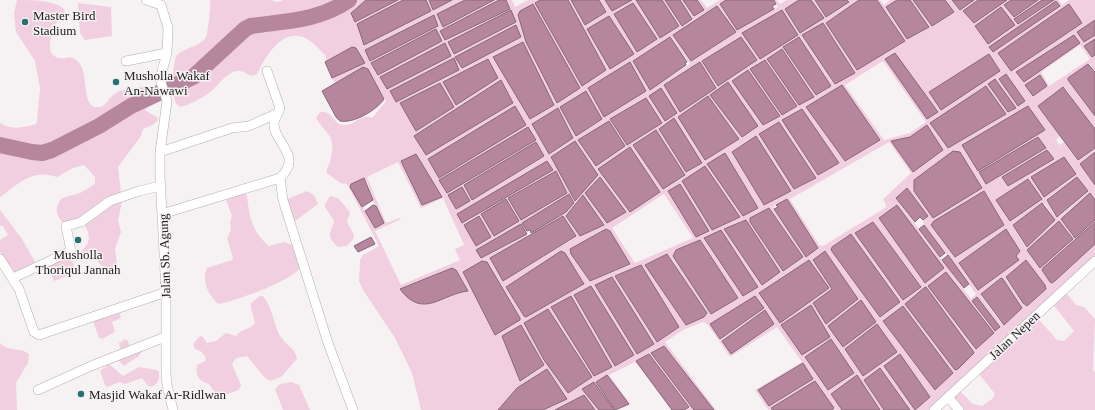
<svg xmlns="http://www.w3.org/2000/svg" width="1095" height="410" viewBox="0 0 1095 410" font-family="'Times New Roman',serif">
	<rect width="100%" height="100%" fill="#f6f2f4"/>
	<path fill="#f2cfe0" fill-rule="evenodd" d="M17 0C32 0 56 0 65 10 63 16 59 19 56 24 48 40 44 64 70 57 92 64 80 94 92 106 106 111 106 99 116 93 120 90 146 86 150 87 154 89 157 92 159 96L145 110 158 118C157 125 149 126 143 129L141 136 118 167 122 201 118 221 121 232 115 249 117 264 112 270 101 265 94 258 84 260 80 258V252C91 244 91 235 84 224L66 226C56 217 53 209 62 198L80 193 95 184V177L84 165 73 168 57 177C33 168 18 184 0 197V123C12 130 23 128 36 124L37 121 40 88 35 61 16 32 14 13Z
		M210 0H270L278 2 283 0H366L353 10 355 22 398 0H403L357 24 364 45 431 11 426 0H429L433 10 452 0H465L437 14 443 27 494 0H499L440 31 510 8 506 0H512L515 7 528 0H540L535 3 606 70 568 0H571L585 25 606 12 599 0H605L612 11 632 0H636L660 38 679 26 662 0H665L682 25 692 19 680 0H683L694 16 704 10 697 0H701L707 8 720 0H726L720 4 737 30 778 7 774 0H777L780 4 787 0H799L785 9 824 18 811 0H815L826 17 849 2 847 0H859L826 23 905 41 877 0H880L884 5 890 0H897L886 7 929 26 910 0H913L932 26 954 12 945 0H952L960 10 974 0H978L963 11 974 23 1007 0H1011L1004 5 1014 17 1038 0H1042L1015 19 1018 24 1054 0H1059L1062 5 1069 0H1095V20L1077 32 1084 42 1095 35V39L1084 46 1092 57 1095 55V72L1090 64 1068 80 1095 116V129L1065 88 1063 87 1038 106 1060 136 1056 140 1059 145 1064 142 1077 160 1095 148V152L1080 164 1095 185V200L1090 193 1075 237 1095 220V222L1042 270 1050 282H1054L1095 244V261L1064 290 1076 305 1084 307 1095 319 1093 370 1095 372V410H959L948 397 934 410H915L930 396 884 366 915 410H910L880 368 864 380 884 410H880L857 375 831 394 842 410 771 408 773 410H768L755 390 802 362 777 327 730 357 708 325 703 322 683 330 665 342 716 410H714L652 353 694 410H684L689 407 637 361 672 410 635 362 609 375 630 404 619 410 629 403 596 382 615 410 594 382 583 389 599 410H595L584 395 555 410H543L566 399 517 387 498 410H421L412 373 395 338 363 290 359 281 360 260 363 255 379 246 347 184 340 183 327 173C326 167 330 164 331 158 336 134 326 135 316 118L320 112C333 110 333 125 344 125 354 126 362 113 372 118L386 101 366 67 335 83 332 78 365 63 355 48 325 62 326 56C320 50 314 43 307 39 283 26 266 56 257 74 249 79 245 69 236 71 225 74 218 86 209 93 201 99 190 104 181 107 178 106 176 104 175 101 172 93 172 61 177 55 185 47 200 47 206 37 208 33 211 5 210 0ZM1056 1 1059 6 992 52 989 47ZM1068 4 1082 23 1011 71 998 53ZM511 11 453 54 448 42ZM434 15 438 26 370 61 365 50ZM436 29 442 41 378 75ZM670 37 690 64 650 90ZM800 37 831 86 816 95 783 47ZM1080 45 1090 59 1049 86 1041 72ZM894 53 938 112 927 119 885 59ZM883 61 926 122 910 133 884 140 845 85ZM750 69 797 106 782 115ZM674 118 702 163 687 172 659 129ZM779 122 816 178 795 189 759 134ZM927 125 913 172 892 142 910 137ZM528 128 447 193V192L440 180ZM1038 137 1046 149 986 183 979 172ZM536 142 544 156 472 199 464 185ZM889 142 911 173 883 199 886 205 885 208 823 246 819 245 790 199ZM1047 150 1054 159 1008 186 1002 177ZM732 152 791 191 764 205ZM725 153 758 208V209L707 164ZM398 162 421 208 443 198 464 245 455 249 460 260 401 285 375 231 401 219 400 218 386 223 367 177ZM1077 177 1087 189V193L1059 217 1048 198ZM366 179 373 199V202L376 206 365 211 363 207ZM907 188 928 216 923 220 924 225 976 294 971 299 896 198ZM668 191 709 231 696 237ZM569 194 566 212 531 233 576 237 503 281 490 258 528 236 527 234 481 258 477 250 521 224 526 232 527 231 522 223ZM664 194 693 238 635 263 612 228ZM785 200 818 247 807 257 773 207ZM1040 204H1045L1055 220 1028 246H1025L1013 225ZM769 208 803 257V259L750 218ZM873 222 921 286 904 300 855 233ZM606 229 630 265 590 281 570 249ZM721 230 758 287 743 296 704 238ZM851 234 900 302 880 317 831 250 832 247ZM668 254 707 313 704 317 686 325ZM487 263 520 318V320L478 302 463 272ZM641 265 679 327 657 342 615 276ZM452 268 456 270 468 291 401 289ZM612 278 653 344 637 354 595 285ZM1000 278 1003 279 1021 305 1002 324 981 296 982 293ZM1006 279 1046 289 1027 306 1025 305ZM584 285 526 317 506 287 584 284ZM591 286 633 356 616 366 574 295ZM928 286 994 333V334L976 349ZM571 296 612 367 595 376H594ZM755 296 764 308 720 339 710 324ZM977 297 1000 327 996 331 972 301ZM1051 302 1074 331 1064 341 1057 340 1036 316ZM903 306 953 373 936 390 883 321ZM765 310 731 354 722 340ZM521 325 544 365 520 381 514 364ZM979 374 995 394 992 399 982 406 973 404 960 391Z
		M78 3 111 7 112 36 85 40 80 33Z
		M307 191 314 195 318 204 294 222 287 199Z
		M243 193 247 195C249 216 252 232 269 246L284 242 292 245 300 268C291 281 236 301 219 304 209 298 201 279 207 268L232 260 233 258 227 238 231 230 230 223 232 216 226 200Z
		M330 196 338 198 350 212 347 222 353 233 354 238 347 246 338 247C325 236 331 233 334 221L325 207V204Z
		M0 210 22 239 35 262 16 274 0 252V240L8 235 3 226H0Z
		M70 256 77 272 54 281 47 266Z
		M260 296H263C272 307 273 321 279 334 284 344 296 348 297 359L281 377 270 381 265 378 247 356 236 358 232 364 241 385 239 390 225 395 216 394 209 384C199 381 195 376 197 365L205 361 206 358 202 352 195 349 193 344 200 336 203 337 207 343 216 341 226 333 236 336C241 329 251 329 255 323L251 308V303Z
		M119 312 121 318 112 322 115 332 102 339 99 338 93 321Z
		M125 339 128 341 129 345 142 349V351L139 356 124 366 119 361 121 351 119 343Z
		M0 343C10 353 18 346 29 354L28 363 16 383 17 410H0Z
		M109 364 123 376 139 367 157 370 159 372C160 379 158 385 151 387L147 385 142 378 125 384 120 382 107 387 105 385 100 371Z
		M291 382 299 385 310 410H283L275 389 280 384Z"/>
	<path fill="#b5869e" stroke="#896778" d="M366 0H398L355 22 351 13Z
		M403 0H426L431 11 364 45 357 24Z
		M429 0H452L433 10Z
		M465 0H494L443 27 437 14Z
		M499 0H506L510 9 445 40 440 31Z
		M540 0H568L606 70 582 86 535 3Z
		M571 0H599L606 12 585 25Z
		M605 0H632L612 11Z
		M636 0H662L679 26 660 38Z
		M665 0H680L692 19 682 26Z
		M683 0H697L704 10 694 16Z
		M726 0H774L776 4 772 6 774 9 737 30 720 4Z
		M799 0H811L824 18 800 33 785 9Z
		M815 0H847L849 2 826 17Z
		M859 0H877L905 41 857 70 826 23Z
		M897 0H910L929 27 907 39 886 7Z
		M913 0H945L954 12 932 26Z
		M952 0H974L960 10Z
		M978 0H1007L974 23 963 11Z
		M1011 0H1038L1014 17 1004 5Z
		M1042 0H1054L1018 24 1014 19Z
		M1056 1 1060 6 993 52 989 47Z
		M633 3 657 39 637 52 614 14Z
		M533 4 580 88 557 103 526 42 518 15 520 11Z
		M1069 4 1082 23 1011 71 998 53Z
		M717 6 736 32 691 61 673 35Z
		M1001 7 1015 25 988 44 975 26Z
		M511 10 516 22 454 54 448 42Z
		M782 10 798 35 760 59 742 33Z
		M434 15 438 26 370 61 365 50Z
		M609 16 634 54 610 69 587 29Z
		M1095 20V35L1084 42 1077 32Z
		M823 23 855 73 835 84 802 35Z
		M516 25 521 37 462 68 455 57Z
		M436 29 442 41 378 75 371 63Z
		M1074 35 1080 43 1024 82 1016 72Z
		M670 37 687 62 685 63 686 65 650 90 633 61Z
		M741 37 757 60 718 86 702 61Z
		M799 37 831 86 816 95 783 47Z
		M1095 39V55L1092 57 1084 46Z
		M523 42 554 105 530 119 493 57Z
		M445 43 451 56 387 89 380 77Z
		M352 47 356 48 365 63 332 78 325 62Z
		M782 49 814 97 799 105 767 59Z
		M895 53 938 112 927 119 885 59Z
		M989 54 1000 71 941 110 929 92Z
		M454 58 459 70 396 102 390 91Z
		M488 59 498 78 456 105 443 82Z
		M765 60 797 106 782 115 750 69Z
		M630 62 646 91 604 117 588 88Z
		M700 62 716 88 680 112 664 85Z
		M1088 64 1095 72V116L1068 80V78Z
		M363 67 368 69 384 99C377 110 353 124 340 121L336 117 322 91Z
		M748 70 780 116 763 125 732 81Z
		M1006 74 1025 101 1018 106 999 79Z
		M1040 75 1047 86 1033 96 1025 85Z
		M995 79 1016 108 1008 112 988 84Z
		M501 80 513 103 426 155 414 136Z
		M728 82 758 126 742 137 710 95Z
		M440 83 454 107 416 131 400 103Z
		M842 85 880 140 845 161 806 107Z
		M986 86 1006 114 948 148 930 123Z
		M1063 87 1095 129V148L1078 160 1038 106Z
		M661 88 677 113 665 121 649 96Z
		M586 91 602 119 576 136 560 107Z
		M708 96 739 139 705 160 678 117Z
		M646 98 662 123 627 145 610 119Z
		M515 106 526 125 439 178 428 159Z
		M1028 106 1045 130 978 171 962 145Z
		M558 108 573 138 549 154 532 124Z
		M802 109 839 163 818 175 782 120Z
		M674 118 702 163 686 172 659 129Z
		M609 121 625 146 596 166 578 140Z
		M779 122 816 178 794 189 759 134Z
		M927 125 943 150 913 172 891 141 910 137Z
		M528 127 536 140 447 193 439 180Z
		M656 130 685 175 663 189 633 145Z
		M756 136 791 191 764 205 732 152Z
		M1038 137 1046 148 986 184 979 172Z
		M575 141 598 175 575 201 551 157Z
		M536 142 544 156 472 200 464 185Z
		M630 147 660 192 630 212 598 169Z
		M1047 150 1054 159 1008 186 1002 177Z
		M953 151 960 152 982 188 933 218 914 191V180Z
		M1095 152V185L1080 164Z
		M725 153 758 208 743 216 707 164Z
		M416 154 442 197 422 205 401 161Z
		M1064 157 1076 174 1044 197 1031 177Z
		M547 161 553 170 462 223 457 214Z
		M705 166 740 217 712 230 682 181Z
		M556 171 567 193 521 220 508 198Z
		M600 177 626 212 607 223 585 193Z
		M1077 177 1088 191 1057 217 1047 200Z
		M364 178 373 200 362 207 350 187 351 184Z
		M1028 179 1042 199 1010 221 996 200Z
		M680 184 709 231 696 237 668 191Z
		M462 187 470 201 456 209 448 195Z
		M907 188 928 216 923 220 920 217 915 222 896 198Z
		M984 191 1004 225 955 257 931 225 934 221Z
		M1090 193 1095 200V220L1075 238 1061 219Z
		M569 194 574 203 566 212 531 233 530 230 527 231 522 223Z
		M583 195 604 225 580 236 566 216Z
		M506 199 519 221 494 236 481 214Z
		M787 199 818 248 806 257 774 209 778 207 776 205Z
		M1042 203 1055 220 1027 247 1013 225Z
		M373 205 376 206 384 223 375 228 365 211Z
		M897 205 944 268 925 283 879 218Z
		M769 208 803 257 783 271 750 222V218Z
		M479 216 491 237 476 246 464 225Z
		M563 216 576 236 503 281 490 258Z
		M746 220 780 272 762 285 724 229Z
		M1059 221 1073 239 1040 268 1027 250Z
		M873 222 921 287 903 300 855 233Z
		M1095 222V244L1056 280 1052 283 1050 282 1042 270 1043 268Z
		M521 224 527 234 481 258 476 250Z
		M924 225 945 253 940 257 919 229Z
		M606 229 610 231 630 264 590 281 571 254 570 249Z
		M1006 229 1020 251 1016 256 1019 260 978 290 959 263Z
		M721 230 758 287 743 296 704 238Z
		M851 234 900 302 880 317 831 250 832 247Z
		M371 237 375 244 358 252 354 246Z
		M700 240 738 298 711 314 673 256 676 250Z
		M561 251 565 253 584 284 526 317 524 316 506 287Z
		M825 251 858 299 826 324 813 303 832 289 813 260Z
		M667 254 707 313 704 317 686 325 645 265Z
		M948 255 969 284 964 288 942 260Z
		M809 260 829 288 780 323 759 293Z
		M1026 260 1045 285 1046 289 1027 306 1023 303 1006 277Z
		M482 261 487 262 520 318V320L495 335 464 274 463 272Z
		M641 265 679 327 657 342 615 276Z
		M452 268 456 270 468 291C441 294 423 320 400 289Z
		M946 272 994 333 976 349 928 286Z
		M612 277 654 344 637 354 595 285Z
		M1001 278 1003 279 1022 308 1004 325 981 294Z
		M591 286 634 355 615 366 574 295Z
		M926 287 973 351 974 353 958 369 955 370 905 304 924 288Z
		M571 296 612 367 594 376 551 307Z
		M755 296 764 308 720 339 710 324Z
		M977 297 1000 327 995 331 972 301Z
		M861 300 876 322 843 347 828 326Z
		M811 305 830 337 802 355 781 325Z
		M903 306 953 373 935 390 883 321Z
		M548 309 592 377 568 393 544 360 524 323Z
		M765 310 774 324 731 354 722 341Z
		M877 324 897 352 863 376 845 349Z
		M521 325 544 365 520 381 502 336Z
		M831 339 854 373 828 390 805 357Z
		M664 346 714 410H694L651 353Z
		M649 354 689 407 684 410H672L636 361Z
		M900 354 930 397 915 410 884 366Z
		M803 363 813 379 769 406 758 390Z
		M880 368 910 410H884L864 380Z
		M547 369 567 399 543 410H498L517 388Z
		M607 375 629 404 615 410 596 382Z
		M857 375 880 410H842L831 394Z
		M815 381 834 408 832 410H773L771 408Z
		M594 382 614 410H599L582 389Z
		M584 395 595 410H555Z"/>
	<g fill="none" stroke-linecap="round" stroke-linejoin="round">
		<path stroke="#b5869e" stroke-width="16" d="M0 145 32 152 42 153 52 150 99 126 131 106 193 77 245 29 251 26C286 21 319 21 349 0"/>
		<g stroke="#b1aeb0" stroke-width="10">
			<path id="minor" d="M146 0 161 5 168 28 167 53 160 79 167 101 160 152V176L166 292V374L167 385 173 410
				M126 61 167 53
				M267 71 280 108C278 113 275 118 274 123 273 143 304 155 280 178L283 200 328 343 353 410
				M160 152 232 128 249 126 278 113
				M162 214 280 178
				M0 259 19 289 34 332 39 335 166 292
				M13 278 71 251 66 226 81 222 110 201 139 191 160 186
				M38 390 91 366 165 337
				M948 397 959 410
				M934 410 1095 261"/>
		</g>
		<use href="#minor" stroke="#fff" stroke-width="9"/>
	</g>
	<g fill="#267175" stroke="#f6f2f4" stroke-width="1.5">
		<circle cx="25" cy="22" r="4"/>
		<circle cx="116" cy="82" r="4"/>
		<circle cx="78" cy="240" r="4"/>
		<circle cx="81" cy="394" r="4"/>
	</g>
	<g text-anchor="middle" stroke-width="3" stroke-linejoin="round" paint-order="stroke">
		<g font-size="13" fill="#222021" stroke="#f6f2f4" text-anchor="start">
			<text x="33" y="20">Master Bird<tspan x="33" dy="15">Stadium</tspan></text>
			<text x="124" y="80">Musholla Wakaf<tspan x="124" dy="15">An-Nawawi</tspan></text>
			<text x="78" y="259" text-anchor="middle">Musholla<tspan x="78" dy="15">Thoriqul Jannah</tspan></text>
			<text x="89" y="399">Masjid Wakaf Ar-Ridlwan</text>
		</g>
		<g font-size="13" fill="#222021" stroke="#f6f2f4">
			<text transform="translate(164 256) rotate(-92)" y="5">Jalan Sb. Agung</text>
			<text transform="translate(1014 335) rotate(-43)" y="5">Jalan Nepen</text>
		</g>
	</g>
</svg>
